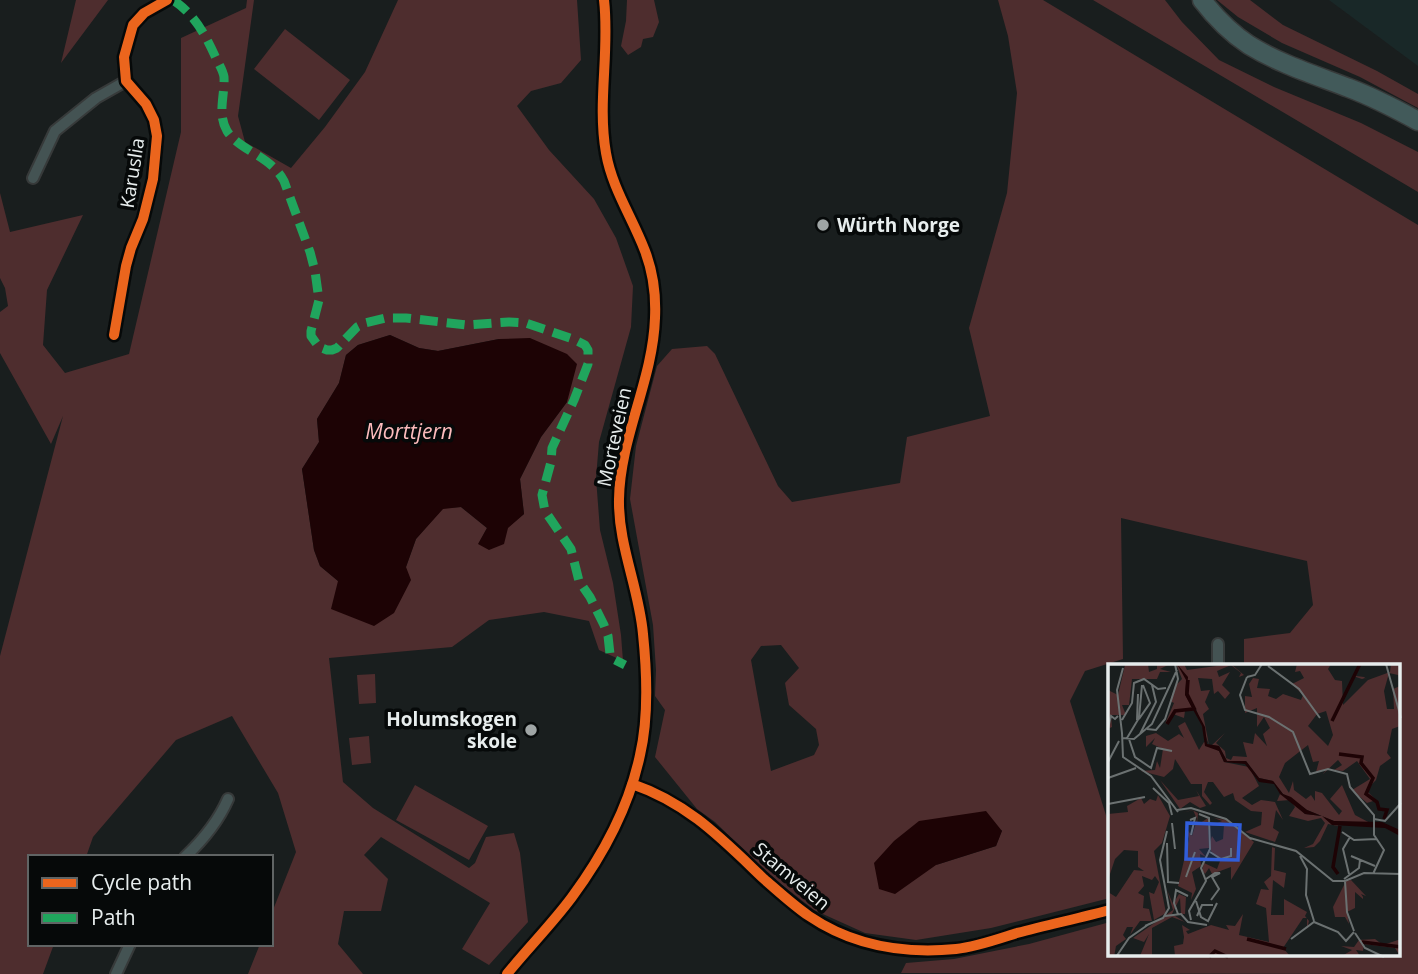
<svg xmlns="http://www.w3.org/2000/svg" width="1418" height="974" viewBox="0 0 1418 974" font-family="'Open Sans',sans-serif">
	<rect width="100%" height="100%" fill="#191e1e"/>
	<path fill="#192828" d="M1329 0H1418V66Z"/>
	<path fill="#4e2d2e" fill-rule="evenodd" d="M76 0H108L61 63Z
		M247 0H254L238 116 245 142 291 168 325 127 365 72 398 0H577L581 60 561 83 531 91 517 106 549 150 594 199 616 238 633 286 631 327 599 442 596 478 600 530 613 583 621 635 623 661 599 650 589 621 544 612 489 620 452 647 329 658 343 782 373 808 469 868 475 863 486 837 514 833 520 853 528 922 489 965 462 949 490 903 381 837 364 855 388 879 381 911H344L338 944 363 974H248L260 944H271V915L296 852 278 793 232 716 176 740 93 837 86 857H30V944H54L43 974H0V656L63 416 51 444 0 353V312L8 306 5 288 0 278V193L10 232 83 215 47 290 43 345 65 373 129 354 181 132V38L246 8ZM390 335 419 348 438 351 499 339 567 402 541 437 520 479 524 514 507 528 479 543 487 528 461 507 443 508 416 539 406 567 338 581 320 566 314 550 302 469 319 442 317 419 339 383 346 355 358 345Z
		M627 0H654L659 22 653 37 643 39 641 47 628 55 621 46 626 21Z
		M998 0H1043L1418 225V974L901 973 906 963 954 959 1029 944 1110 922V955H1399V666H1244V639L1290 633 1313 605 1307 561 1121 518 1123 659 1085 671 1070 701 1110 828V898L991 928 916 940 865 933 814 910 768 874 715 822 697 809 655 757 665 710 655 696 656 670 653 625 630 499 636 446 657 366 672 349 707 346 715 354 778 486 792 502 900 483 907 437 990 416 969 328 1007 193 1017 93 1008 36ZM781 645 799 668 785 683 789 705 816 729 819 745 814 755 771 771 751 660 761 646ZM1002 830 996 846 936 865Z
		M1093 0H1165L1182 22 1219 60 1274 87 1361 123 1418 152V192Z
		M1217 0H1250L1283 25 1377 71 1418 94V108L1360 77 1282 43 1238 17Z
		M285 29 350 80 319 120 254 69Z
		M375 674 376 703 359 704 357 675Z
		M369 736 371 763 352 765 349 738Z
		M415 785 488 826 469 860 396 820Z"/>
	<path fill="#1d0305" d="M390 335 419 348 438 351 499 339 530 338 567 354 577 364 567 402 541 437 520 479 524 514 508 528 504 544 489 550 478 544 487 528 461 507 443 509 416 539 406 567 411 580 394 613 374 626 331 609 338 581 320 566 314 550 302 469 319 442 317 419 339 383 346 355 358 345Z
		M986 811 1002 831 996 846 936 865 895 894 879 889 874 863 894 841 919 821Z"/>
	<g fill="none" stroke-linecap="round" stroke-linejoin="round">
		<g stroke="#373a3a" stroke-width="14">
			<path id="minor" d="M33 178 55 131 96 98 126 81
				M114 335 126 266 131 248 143 219 153 179 157 136 154 120 146 104 126 81 124 57 133 25 144 13 167 0
				M1218 644V666
				M632 784C688 803 722 839 764 879 779 892 793 905 809 916 853 946 904 954 956 949 976 947 998 939 1017 933 1048 925 1079 918 1110 910
				M185 857C203 840 218 822 228 799
				M116 974 130 944
				M507 974C528 948 552 924 572 897 603 855 629 807 640 755 649 717 647 673 643 634 639 588 618 545 619 499 620 437 653 380 655 318 656 296 653 272 645 251 632 217 612 188 606 153 597 102 610 51 604 0"/>
		</g>
		<g stroke="#373a3a" stroke-width="21">
			<path id="primary" d="M1202 0C1215 17 1231 33 1249 45 1280 64 1315 75 1349 88 1373 97 1396 109 1418 121"/>
		</g>
		<use href="#minor" stroke="#445353" stroke-width="10"/>
		<use href="#primary" stroke="#425a5a" stroke-width="18"/>
		<path stroke="#20a55d" stroke-width="9" stroke-dasharray="18 9" stroke-linecap="butt" d="M173 0C194 14 205 34 215 56 218 63 223 70 224 77 225 95 217 114 227 131 240 151 271 156 284 181L310 252 315 271 319 300 311 331V336L319 347 327 350H332L337 348 357 327 365 323 386 318H406L467 325 509 322 526 323 573 339 585 345 588 350V364L574 400 552 448 551 462 542 495 545 511 571 549 579 581 590 597 604 625 608 636 610 654 615 660 625 665"/>
		<g stroke="#060909" stroke-width="15">
			<path id="cycleway" d="M114 335 126 266 131 248 143 219 153 179 157 136 154 120 146 104 126 81 124 57 133 25 144 13 167 0
				M632 784C688 803 722 839 764 879 779 892 793 905 809 916 853 946 904 954 956 949 976 947 998 939 1017 933 1048 925 1079 918 1110 910
				M507 974C528 948 552 924 572 897 603 855 629 807 640 755 649 717 647 673 643 634 639 588 618 545 619 499 620 437 653 380 655 318 656 296 653 272 645 251 632 217 612 188 606 153 597 102 610 51 604 0"/>
		</g>
		<use href="#cycleway" stroke="#eb651d" stroke-width="10"/>
	</g>
	<g fill="#9fa5a5" stroke="#060909" stroke-width="2.5">
		<circle cx="823" cy="225" r="7"/>
		<circle cx="531" cy="730" r="7"/>
	</g>
	<g text-anchor="middle" stroke-width="7" stroke-linejoin="round" paint-order="stroke">
		<g font-size="19" fill="#e7eded" stroke="#060909">
			<text transform="translate(132 173) rotate(-81)" y="7">Karuslia</text>
			<text transform="translate(614 437) rotate(-78)" y="7">Morteveien</text>
			<text transform="translate(792 876) rotate(40)" y="7">Stamveien</text>
		</g>
		<g font-size="19" font-weight="bold" fill="#e7eded" stroke="#060909" text-anchor="start">
			<text x="837" y="232">Würth Norge</text>
			<text x="517" y="726" text-anchor="end">Holumskogen<tspan x="517" dy="22">skole</tspan></text>
		</g>
		<g font-size="21" font-style="italic" fill="#fdbcbd" stroke="#060909">
			<text x="409" y="439">Morttjern</text>
		</g>
	</g>
	<g transform="translate(1108 664)">
		<rect width="292" height="292" fill="#191e1e"/>
		<path d="M40 0 41 8 49 5V0H62L52 5 63 8H52L49 15H24L21 41H14L18 51H3L4 63 0 65V26L10 31 17 1ZM68 0H76L79 6 123 0 136 11 131 13 133 9 123 1 109 7 111 13 122 8 114 21 122 29 117 35 110 27 106 30 104 15 90 14 93 27 102 26 97 38 101 45 95 50 101 81 88 45 77 47 76 54 65 50 57 60 66 39 62 37 67 22 74 15ZM189 0H223L220 5 227 16 234 17 235 41 260 16 257 14 254 15 245 12 252 0 248 12 256 13 260 16 282 8 283 0 292 2V18L290 11 281 9 276 27 279 45H286L285 25 292 22V62L284 65 279 89 283 94 272 102 268 116 258 126 268 136 259 139 244 126 262 115 249 97 235 107 226 106 234 101 230 96 215 110 218 106 208 108 211 97 205 98 200 81 177 99 171 113 181 129 185 117 186 126 198 135 203 131 207 137V127L214 129 231 151 234 147 222 135 234 121 247 151 262 159 226 157 199 146 175 130 165 117 151 114 138 97H119L111 82 104 81 117 69 108 79 117 87 118 94 123 96 125 92 139 93 135 78 145 80 147 69 159 82 155 70 162 64 156 53 149 63V44L137 49V32L144 33 141 20 145 14 151 15 149 24 162 25 160 32 168 35 175 30 193 36 195 31 184 20 196 14 192 7 187 8ZM218 47 225 71 220 82 200 62 209 50ZM77 58 91 86 96 78 111 87 116 98 141 103 151 122 134 134 144 141 153 136 167 138 175 156 168 146 165 164 171 168 167 178 185 184 137 168 153 161 154 148 143 147 127 136 125 129 116 133 105 118H100L96 128 104 139 102 141 94 132V120H83L67 95 65 105 56 113 33 107 47 106 49 97 52 104 55 85 44 80 47 74 38 83V72L48 69 60 77 71 70 76 74 70 62ZM52 116 70 136 91 132 88 126 98 142 92 144 82 138 72 145ZM172 130 183 135 197 150 214 152 231 162 220 160 212 177 206 183 196 184 205 180 217 159 213 154 200 157 181 152 187 143 182 136 169 137ZM50 131 62 152 54 179 46 187 58 249 46 256 41 228 46 230 51 218 47 212 44 216 34 212 36 222 30 229 36 232 35 244 41 245 44 257H32L22 271 25 263H19L15 271 18 275 8 282 6 293 0 292V228L8 233 26 206 36 207 30 203V187L16 186 7 195 0 216V150L20 148 19 142 33 134 36 140 42 135 48 137ZM84 146 90 149 89 161 100 154 101 184 91 185 98 193 92 190 93 202 84 208 88 225 83 236 84 229 70 222 81 175 78 164 84 172 89 155 85 146 74 149ZM106 154 118 156 146 178 123 216V203L104 210 101 204 97 210 94 206 96 199 109 205 112 197 103 187 102 178 104 172 108 178 115 175 116 161 102 162 114 157ZM148 178 167 184 166 206 178 209 176 224 165 216 163 251H176V235L199 248 197 252 201 257 199 265V254H195L175 284 182 292H67L66 282 75 280 76 273 74 261 82 266 78 267 80 270 103 261 121 266 118 261 127 262 135 250 131 271 161 278 158 244 148 240 153 225 161 226 156 218 163 212 164 183ZM243 216 258 232 253 230 255 233V235L247 228V244L239 248 241 260 237 253H227L225 243 238 217ZM59 226 65 240 71 230 78 233 77 250H73L72 234 64 250 77 258 64 253 44 264V292H32L41 270 36 278 25 274 65 246ZM267 275 275 281 293 275 292 292 287 284 256 280 255 287 248 286 252 292H234L244 286 233 282 246 283 251 276Z" fill="#4e2d2e" fill-rule="evenodd"/>
		<path d="M69 0 80 13 79 29 97 63 99 80 111 82 119 97H138L151 114 165 117 175 130 183 133 199 146 226 157 274 158 292 166V172L277 164 224 161 214 152 197 150 172 130 166 120 151 118 137 100 116 98 111 87 97 82 94 62 77 31 78 16Z" fill="#1d0305"/>
		<path fill="none" stroke="#1d0305" stroke-width="3.5" d="M80 16 79 30 87 46M224 57 252 0M59 60 67 47 85 45M231 90 254 93 253 99 265 114 258 130 269 138 271 145 279 146 276 155M230 210 225 203 232 162M139 275 178 285M254 278 293 283M101 293 107 287 120 293"/>
		<path fill="none" stroke="#6b7171" stroke-width="2" d="M278 0 293 54M160 2 191 25 212 54M139 13 132 31 137 46 161 53 185 68 202 110 220 105 239 110 242 123 266 151V171L276 186 265 210M139 13 147 11 154 0M31 55 42 39 35 21M14 56 24 39 26 19 36 15 50 25 58 24M29 56 30 30M0 64 3 52 7 55 10 52M39 65 48 66 57 55 70 15 67 0M14 69 15 93 43 112 70 148M14 69 9 26 15 4M32 70 48 38 44 21M14 74 26 75 44 60 69 6M19 74 31 54 34 21M21 75 27 93 43 104 49 84 64 87M0 98 11 77M0 114 28 104M45 124 61 139 64 151M0 140 37 133M69 146 83 144 118 155 143 175M266 155 277 157 293 139M82 156 87 154 83 171M64 159 67 185M234 168 246 176 269 175M142 174 188 187 225 217H237L256 209 293 210M59 179 60 218 71 219M102 188 113 195 123 192V184M192 192 199 205 198 231 206 257M243 192 267 202M241 210 235 185 242 173M78 213 87 188M98 215 107 209H112L104 213 111 225 103 236M236 215 251 204 252 196M237 217 239 248 246 267M88 237 93 253 100 257 109 239M70 250 66 239 68 226 80 232M57 252 73 250 80 258 99 261M89 252 94 241H105M83 256 81 247 98 217 93 204 102 185 101 154 91 150M37 262 55 254 61 244 52 196 59 167M247 269 257 284 276 293M183 275 206 258 230 268 238 277 246 268M8 293 21 274 41 260"/>
		<path fill="#315eda" fill-opacity="0.15" stroke="#315eda" stroke-width="3.5" d="M79 159 132 161 130 196 78 195Z"/>
		<rect width="292" height="292" fill="none" stroke="#e7eded" stroke-width="3.5"/>
	</g>
	<rect x="28" y="855" width="245" height="91" fill="#060909" stroke="#606464" stroke-width="2"/>
	<rect x="42" y="878" width="35" height="10" fill="#eb651d" stroke="#606464" stroke-width="2"/>
	<text x="91" y="890" font-size="21" fill="#e7eded">Cycle path</text>
	<rect x="42" y="913" width="35" height="10" fill="#20a55d" stroke="#606464" stroke-width="2"/>
	<text x="91" y="925" font-size="21" fill="#e7eded">Path</text>
</svg>
